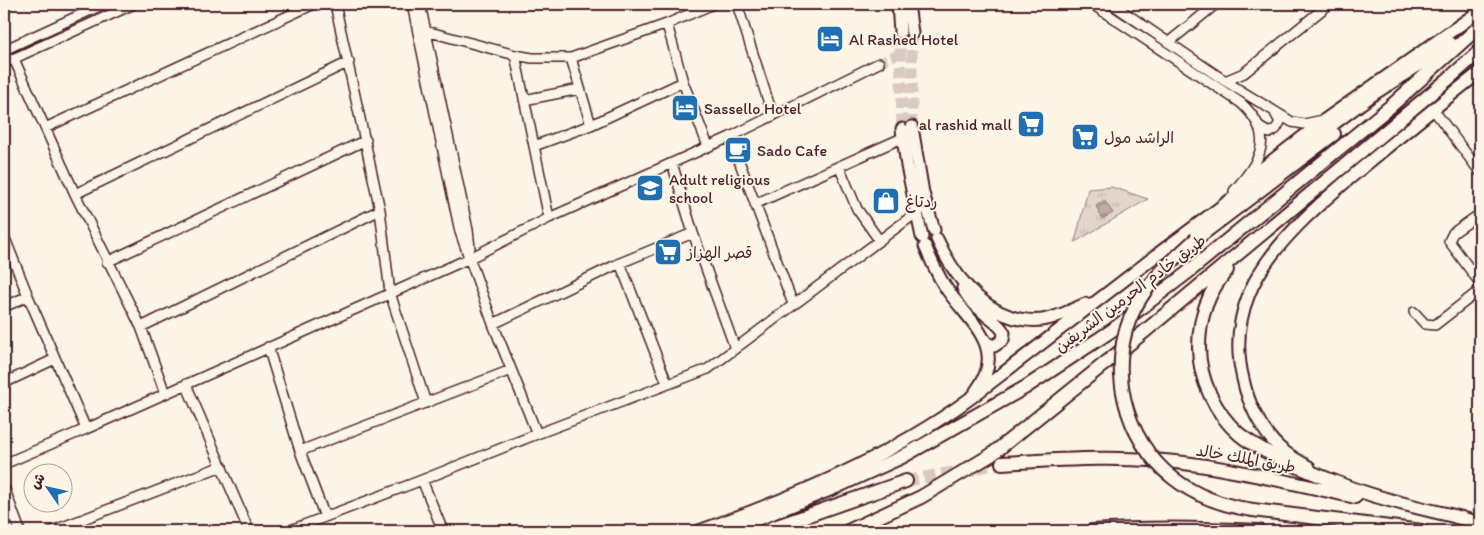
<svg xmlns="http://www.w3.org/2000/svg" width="1484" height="535" viewBox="0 0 1484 535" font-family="Itim,'Playpen Sans Arabic',sans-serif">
	<defs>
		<pattern id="grass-tufts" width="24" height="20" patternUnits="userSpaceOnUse" patternTransform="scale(1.25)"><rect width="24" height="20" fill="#e2d5ca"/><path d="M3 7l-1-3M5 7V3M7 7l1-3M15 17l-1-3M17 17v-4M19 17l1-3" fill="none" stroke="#c3b6ae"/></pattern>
		<pattern id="water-waves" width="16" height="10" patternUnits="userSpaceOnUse" patternTransform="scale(1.25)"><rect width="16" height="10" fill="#c0aca5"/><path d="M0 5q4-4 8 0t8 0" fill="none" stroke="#9e8b87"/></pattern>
	</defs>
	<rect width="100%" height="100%" fill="#fcf5e5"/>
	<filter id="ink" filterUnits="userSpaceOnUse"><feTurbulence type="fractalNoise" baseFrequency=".02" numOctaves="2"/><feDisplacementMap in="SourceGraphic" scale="10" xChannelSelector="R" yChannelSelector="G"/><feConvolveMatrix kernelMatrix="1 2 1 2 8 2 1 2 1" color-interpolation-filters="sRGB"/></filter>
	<g filter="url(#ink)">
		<path fill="url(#grass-tufts)" stroke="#967a7a" d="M1112 187 1148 199 1075 242 1088 189Z"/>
		<path fill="url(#water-waves)" stroke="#917474" d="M1104 200 1113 213 1102 219 1096 206Z"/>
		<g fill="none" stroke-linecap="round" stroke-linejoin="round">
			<path stroke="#d8cac0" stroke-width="9" stroke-dasharray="9 4.5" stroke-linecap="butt" d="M879 63 900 53"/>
			<path stroke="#d8cac0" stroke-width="11" stroke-dasharray="11 5.5" stroke-linecap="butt" d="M900 32 902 129
				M912 127V33"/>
			<path stroke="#d8cac0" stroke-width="12" stroke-dasharray="12 6" stroke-linecap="butt" d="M906 481 1002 463"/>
			<g stroke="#4a1f2b" stroke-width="12">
				<path id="minor" d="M335 4 380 210 390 293 426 403
					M412 4 460 232 493 324 537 434 422 480 443 531
					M420 4 468 230 470 248
					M737 4 773 116
					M1092 4 1241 103C1277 136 1260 161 1234 191
					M1112 4 1225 81 1292 122 1304 124 1323 120
					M667 24 683 82 708 146
					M426 31 515 55 532 58H571L667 24 713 4
					M1169 42 1216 4
					M4 50 104 4
					M515 55 549 218
					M571 58 591 125
					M14 59 75 194 141 327 165 393
					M4 63 134 4
					M1225 81 1244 73 1329 4
					M524 100 580 89
					M1433 109 1480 172
					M1259 127 1269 133 1276 129 1280 122 1275 113
					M45 128 314 4
					M730 137 793 304
					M534 146 591 125 683 82
					M672 163 693 233 735 348
					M839 166 857 209 879 240
					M75 194 349 62
					M755 204 902 138
					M1480 214 1453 233 1449 241 1480 283
					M4 236 28 296 86 429 470 258 549 218 730 137 879 63
					M107 262 366 140
					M620 263 667 383
					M4 307 28 296
					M1414 312 1425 324 1435 325 1480 290
					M493 324 620 263 693 233
					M141 327 380 210
					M268 347 300 451 325 517
					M4 383 55 359
					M186 384 249 531
					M537 434 708 369 920 210
					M300 451 511 370
					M4 464 86 429
					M4 487 20 531
					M52 531 222 466
					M288 531 422 480"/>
			</g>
			<g stroke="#4a1f2b" stroke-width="15">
				<path id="major" d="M898 4 900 32
					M908 4 912 33
					M912 127 923 193 934 230
					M902 129 907 166 922 237
					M1255 174 1326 119 1480 11
					M937 239C956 281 992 325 1042 320 1057 318 1072 310 1085 304
					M925 246C931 260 937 275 946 288 968 321 1009 347 976 391
					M963 288C967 298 976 306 984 313 991 320 1000 324 1004 333L1003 340 994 346 987 343 983 338
					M1309 467C1299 461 1289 456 1280 448 1261 431 1248 403 1243 379 1236 351 1238 321 1249 294 1269 243 1333 192 1374 158 1409 129 1444 100 1480 72
					M699 531C794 497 891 457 972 397L1166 248"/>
			</g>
			<g stroke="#4a1f2b" stroke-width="16">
				<path id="highway" d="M1196 239 1334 134
					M1160 253 1373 94 1451 44
					M1227 270C1208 292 1199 318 1199 347 1199 379 1215 413 1239 434 1256 448 1279 458 1299 467 1320 476 1341 485 1363 492 1395 503 1429 510 1462 518
					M1002 463C1067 459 1134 455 1199 465 1252 473 1304 485 1355 497
					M1253 510 1422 531
					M1456 517 1480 523
					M728 531 836 487 902 457 1026 387 1111 331 1187 273 1391 106 1480 26
					M763 531 906 481
					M848 531 921 497 991 455 1144 332 1446 81 1480 51
					M1092 531C1148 527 1203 528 1259 531"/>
			</g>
			<use href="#minor" stroke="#fcf5e5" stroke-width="9"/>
			<use href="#major" stroke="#fcf5e5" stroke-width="11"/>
			<use href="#highway" stroke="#fcf5e5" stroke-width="12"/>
			<g stroke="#4a1f2b" stroke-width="16" stroke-linecap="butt">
				<path id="highway-bridge" d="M1196 239C1172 261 1148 281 1134 310 1106 365 1124 440 1173 478 1197 497 1224 506 1253 510"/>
			</g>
			<use href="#highway-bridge" stroke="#fcf5e5" stroke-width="12"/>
		</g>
	</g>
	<defs>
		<g id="hotel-square" transform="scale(1.4375)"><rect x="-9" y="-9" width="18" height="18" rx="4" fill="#1f6fb2" stroke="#fcf5e5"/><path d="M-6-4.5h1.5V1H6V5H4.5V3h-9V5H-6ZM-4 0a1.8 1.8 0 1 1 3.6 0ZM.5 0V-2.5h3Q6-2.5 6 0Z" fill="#fff"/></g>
		<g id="supermarket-square" transform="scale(1.4375)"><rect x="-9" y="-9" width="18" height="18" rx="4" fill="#1f6fb2" stroke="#fcf5e5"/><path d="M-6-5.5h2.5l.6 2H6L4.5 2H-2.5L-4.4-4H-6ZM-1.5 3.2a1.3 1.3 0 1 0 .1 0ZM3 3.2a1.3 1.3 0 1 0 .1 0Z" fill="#fff"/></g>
		<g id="cafe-square" transform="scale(1.4375)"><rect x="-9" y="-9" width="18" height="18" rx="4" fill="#1f6fb2" stroke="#fcf5e5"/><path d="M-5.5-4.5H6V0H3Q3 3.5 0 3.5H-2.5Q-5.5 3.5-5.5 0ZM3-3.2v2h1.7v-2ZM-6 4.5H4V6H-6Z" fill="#fff"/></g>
		<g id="school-square" transform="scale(1.4375)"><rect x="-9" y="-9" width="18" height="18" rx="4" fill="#1f6fb2" stroke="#fcf5e5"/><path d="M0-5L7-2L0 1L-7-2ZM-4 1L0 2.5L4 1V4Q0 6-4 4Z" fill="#fff"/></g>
		<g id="shop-square" transform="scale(1.4375)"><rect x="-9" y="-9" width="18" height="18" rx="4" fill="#1f6fb2" stroke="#fcf5e5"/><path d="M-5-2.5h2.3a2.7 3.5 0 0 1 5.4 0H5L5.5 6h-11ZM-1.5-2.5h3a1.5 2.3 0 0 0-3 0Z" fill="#fff"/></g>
	</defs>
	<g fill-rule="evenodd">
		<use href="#hotel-square" x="830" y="39"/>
		<use href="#hotel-square" x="685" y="108"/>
		<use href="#supermarket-square" x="1031" y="124"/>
		<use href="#supermarket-square" x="1085" y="137"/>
		<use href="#cafe-square" x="738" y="150"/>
		<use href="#school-square" x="650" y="188"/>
		<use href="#shop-square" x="886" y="201"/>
		<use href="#supermarket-square" x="668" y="252"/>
	</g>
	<g text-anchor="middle" stroke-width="4" stroke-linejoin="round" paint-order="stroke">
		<g font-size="16" fill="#4a1f2b" stroke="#fcf5e5" text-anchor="start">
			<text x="849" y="45">Al Rashed Hotel</text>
			<text x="704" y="114">Sassello Hotel</text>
			<text x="1012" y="130" text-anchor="end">al rashid mall</text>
			<text x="1104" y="143">الراشد مول</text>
			<text x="757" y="156">Sado Cafe</text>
			<text x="669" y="185">Adult religious<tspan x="669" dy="18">school</tspan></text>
			<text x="905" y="207">ردتاغ</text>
			<text x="687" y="258">قصر الهزاز</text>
		</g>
		<g font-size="16" fill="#4a1f2b" stroke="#fcf5e5">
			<text transform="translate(1130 293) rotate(-37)" y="6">طريق خادم الحرمين الشريفين</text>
			<text transform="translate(1246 458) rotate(10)" y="6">طريق الملك خالد</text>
		</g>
	</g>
	<rect width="1484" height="535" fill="none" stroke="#fcf5e5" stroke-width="20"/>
	<rect x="10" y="10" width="1464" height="515" fill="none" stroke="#4a1f2b" stroke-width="2" filter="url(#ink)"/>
	<g transform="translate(48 488) rotate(304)"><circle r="24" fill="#fcf5e5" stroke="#b59f9b"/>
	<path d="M0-4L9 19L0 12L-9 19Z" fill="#1f6fb2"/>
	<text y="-8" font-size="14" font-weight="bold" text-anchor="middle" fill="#4a1f2b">ش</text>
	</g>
</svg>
